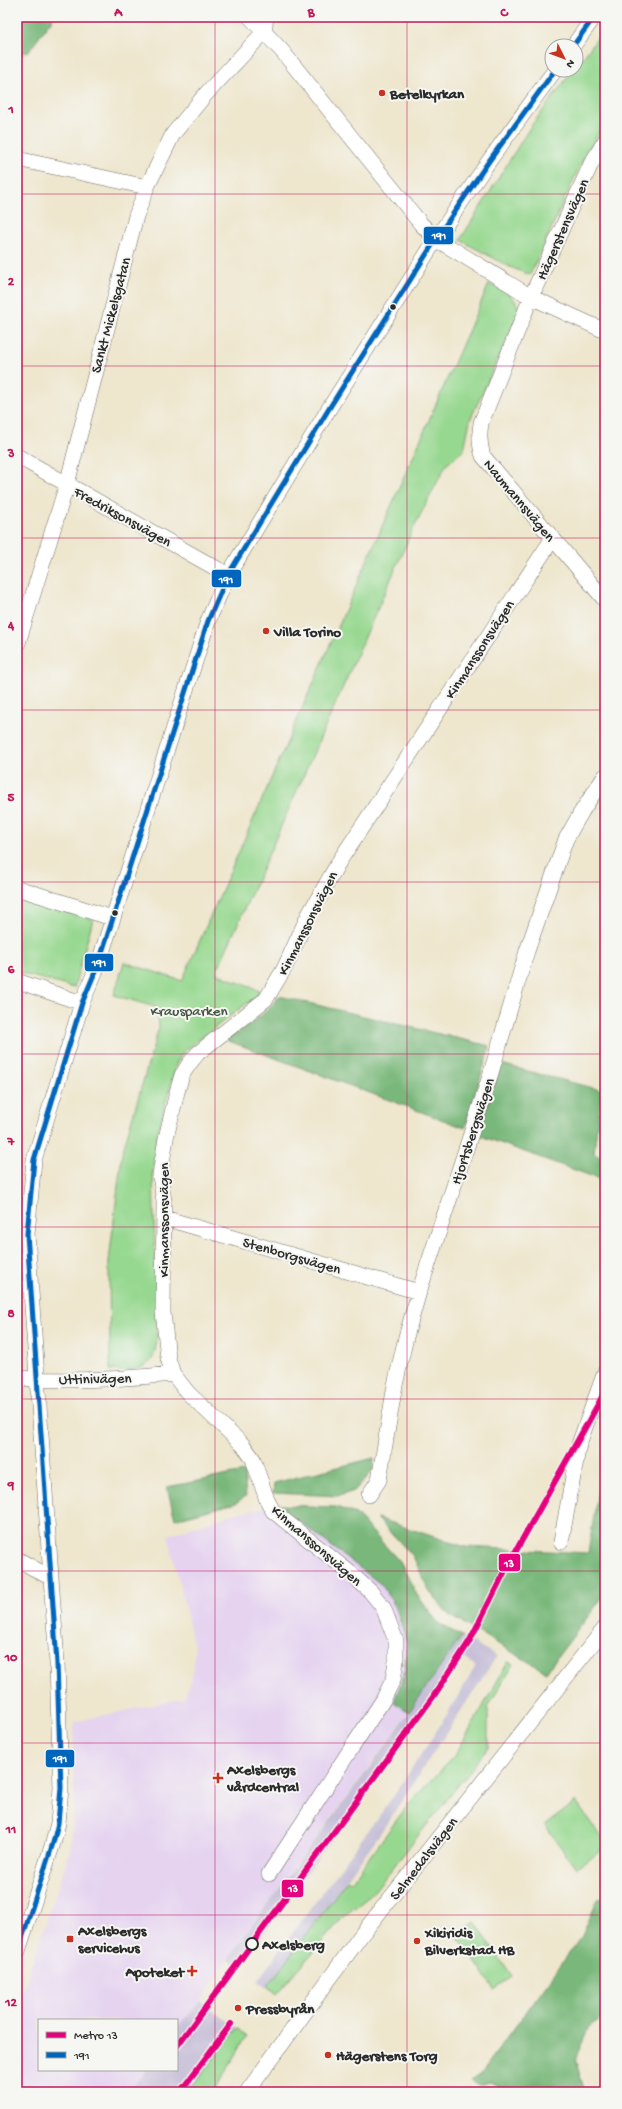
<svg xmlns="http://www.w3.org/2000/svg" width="622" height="2109" viewBox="0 0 622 2109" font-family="'Gochi Hand',sans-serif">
	<rect width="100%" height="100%" fill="#f6f6f2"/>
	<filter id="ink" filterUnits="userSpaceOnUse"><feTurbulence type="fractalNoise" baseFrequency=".025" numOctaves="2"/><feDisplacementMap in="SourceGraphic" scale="8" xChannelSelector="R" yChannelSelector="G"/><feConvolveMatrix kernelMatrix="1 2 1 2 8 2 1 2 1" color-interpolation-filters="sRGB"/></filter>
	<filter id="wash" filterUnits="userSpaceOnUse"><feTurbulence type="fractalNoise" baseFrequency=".012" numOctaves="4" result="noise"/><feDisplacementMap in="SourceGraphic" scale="16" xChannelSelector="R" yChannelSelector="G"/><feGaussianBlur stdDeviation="0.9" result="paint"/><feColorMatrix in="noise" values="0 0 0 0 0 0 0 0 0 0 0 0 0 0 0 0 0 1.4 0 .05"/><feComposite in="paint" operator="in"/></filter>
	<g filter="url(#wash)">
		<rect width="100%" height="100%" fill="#eee6cd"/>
		<path fill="#e5d3f0" d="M278 1505 382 1585 396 1608 407 1642 404 1675 394 1702 409 1712 231 1954 201 2001 177 2027V2020H39V2070H146L129 2092H17V2008L70 1852 74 1811V1722L184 1698 192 1679 195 1650 168 1535 240 1512Z"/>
		<path fill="#c7c0d8" d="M462 1636 497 1656 379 1835 267 1988 257 1981 393 1797 443 1721 476 1666 463 1658 239 1967 228 1959 231 1954 386 1745Z
			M201 2001 237 2028 188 2092H129L146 2070H177V2027Z"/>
		<path fill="#97d890" stroke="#61825e" d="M605 28V124L584 157 530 275 510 267 460 240 529 129 573 70H576V67Z
			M489 284C505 292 516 293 519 313L470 420 464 450 446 465 413 529 216 973 262 992 184 1051 177 1062 155 1142 153 1173 157 1341C156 1346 155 1352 153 1357 147 1371 123 1372 110 1370L109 1261 122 1153 159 1027 158 1008 114 995 124 962 182 981Z
			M17 898 93 919 74 988 17 972Z
			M508 1662 513 1664 488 1707V1748L371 1895 344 1916 277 1994 268 1986 347 1880 351 1882 410 1802 455 1756Z
			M576 1802 605 1843V1848L576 1868 545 1825Z
			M475 1922 512 1977 494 1989 456 1934Z
			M237 2028 247 2036 213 2092H188Z"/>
		<path fill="#79b87a" stroke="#527252" d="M17 17H54L29 51 17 56Z
			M279 996 490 1046 465 1128 226 1040C246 1027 265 1016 279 996Z
			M501 1064 601 1090 594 1153 605 1158V1181L478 1135Z
			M605 1447V1594L546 1672 449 1615 429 1591 413 1556 377 1518 465 1547 588 1553Z
			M374 1458 373 1471 354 1491 339 1496 273 1493 274 1483Z
			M244 1472 246 1496 236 1503 175 1519 167 1487Z
			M278 1505 336 1507 356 1514 400 1562 417 1595 439 1624 462 1636 409 1712 394 1702 404 1675 407 1642 396 1608 382 1585Z
			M605 1898V2016L590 2025 575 2059 585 2092H502L501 2088 490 2083 478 2086 471 2081 479 2076 582 1936 598 1899Z"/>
	</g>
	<g filter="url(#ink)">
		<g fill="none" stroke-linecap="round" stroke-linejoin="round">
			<g stroke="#6f6c64" stroke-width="16">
				<path id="street" d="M250 17 282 51 421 224 436 239 531 297 605 331
					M573 46 594 17
					M605 141 591 164 531 297 481 423C479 435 479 444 483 456L605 600
					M17 159 147 187
					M17 456 228 575
					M17 646 67 484 136 216 147 187 173 134 205 95 264 32 266 17
					M17 888 112 918
					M17 981 82 1003
					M164 1218 419 1292
					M17 1378C66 1382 124 1379 173 1374
					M369 1495 379 1480 395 1385 406 1337 419 1292 490 1076 527 951 566 839 582 811 605 776
					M561 1542 579 1444 605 1372
					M17 1559 51 1578
					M269 1874 383 1700 393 1680 396 1661V1641L383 1607 370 1591 349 1572 273 1511 267 1500 253 1459 243 1445 188 1393 173 1374 168 1358 163 1312 164 1201 160 1175 166 1138 177 1092 182 1075 189 1064 198 1053 266 999 284 969 308 916 340 860 553 538
					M17 1954 53 1843 58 1823 61 1788 57 1663 27 1234 34 1160 82 1003 98 965 208 621 228 575 330 407 436 239 489 161 555 70
					M247 2092 362 1934 605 1628"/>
			</g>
			<use href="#street" stroke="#fff" stroke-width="15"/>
			<g stroke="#f6f6f2" stroke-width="8">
				<path id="bus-1" d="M573 46 594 17
					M17 1954 53 1843 58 1823 61 1788 57 1663 27 1234 34 1160 82 1003 98 965 208 621 228 575 330 407 436 239 489 161 555 70"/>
			</g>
			<use href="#bus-1" stroke="#0065bd" stroke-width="5"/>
			<g stroke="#f6f6f2" stroke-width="9">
				<path id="metro-1" d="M177 2046 433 1697 469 1642 508 1565 605 1392
					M180 2092 231 2024"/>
			</g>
			<use href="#metro-1" stroke="#e5007d" stroke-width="6"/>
		</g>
	</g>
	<path fill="none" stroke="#c2185b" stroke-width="1" stroke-opacity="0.55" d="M215 17V2092M407 17V2092M17 194H605M17 366H605M17 538H605M17 710H605M17 882H605M17 1054H605M17 1227H605M17 1399H605M17 1571H605M17 1743H605M17 1915H605"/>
	<g fill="#c8321e" stroke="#f6f6f2" stroke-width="1.5">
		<circle cx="382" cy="93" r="4"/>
		<circle cx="266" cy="631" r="4"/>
		<path d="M216 1772h4v4h4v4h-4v4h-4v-4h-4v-4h4z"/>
		<rect x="66" y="1935" width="8" height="8" rx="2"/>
		<circle cx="417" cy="1941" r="4"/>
		<path d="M190 1965h4v4h4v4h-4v4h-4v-4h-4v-4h4z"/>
		<circle cx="238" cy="2008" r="4"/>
		<circle cx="328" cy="2055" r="4"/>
	</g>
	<g fill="#2b2b2b" stroke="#f6f6f2" stroke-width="1.5">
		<circle cx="393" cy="307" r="3.5"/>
		<circle cx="115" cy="913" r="3.5"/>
	</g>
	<circle fill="#f6f6f2" stroke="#2b2b2b" stroke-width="2" cx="252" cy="1944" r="6"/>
	<g text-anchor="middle" stroke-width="4" stroke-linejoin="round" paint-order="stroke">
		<g font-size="15" font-weight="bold" fill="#2b2b2b" stroke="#f6f6f2" text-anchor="start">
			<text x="390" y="98">Betelkyrkan</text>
			<text x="274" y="636">Villa Torino</text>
			<text x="227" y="1774">Axelsbergs<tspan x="227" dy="17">vårdcentral</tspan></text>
			<text x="78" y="1935">Axelsbergs<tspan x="78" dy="17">servicehus</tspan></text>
			<text x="425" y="1937">Xikiridis<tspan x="425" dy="17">Bilverkstad HB</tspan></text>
			<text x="184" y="1976" text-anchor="end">Apoteket</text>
			<text x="246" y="2013">Pressbyrån</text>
			<text x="336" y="2060">Hägerstens Torg</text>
		</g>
		<g font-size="15" fill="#2b2b2b" stroke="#f6f6f2">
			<text transform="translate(562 229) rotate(-66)" y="5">Hägerstensvägen</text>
			<text transform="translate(110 315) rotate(-75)" y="5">Sankt Mickelsgatan</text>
			<text transform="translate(520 500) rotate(50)" y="5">Naumannsvägen</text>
			<text transform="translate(123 516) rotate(29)" y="5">Fredriksonsvägen</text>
			<text transform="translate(479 649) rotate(-57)" y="5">Kinmanssonsvägen</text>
			<text transform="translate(307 923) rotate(-63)" y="5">Kinmanssonsvägen</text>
			<text transform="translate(472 1131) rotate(-72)" y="5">Hjortsbergsvägen</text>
			<text transform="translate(163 1220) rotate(-90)" y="5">Kinmanssonsvägen</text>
			<text transform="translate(292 1255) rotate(16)" y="5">Stenborgsvägen</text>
			<text transform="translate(95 1378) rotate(-1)" y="5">Uttinivägen</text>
			<text transform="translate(317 1545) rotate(41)" y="5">Kinmanssonsvägen</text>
			<text transform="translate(423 1858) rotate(-52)" y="5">Selmedalsvägen</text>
		</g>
		<g font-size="15" fill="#465644" stroke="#f6f6f2">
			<text x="189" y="1015">Krausparken</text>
		</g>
		<g font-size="15" font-weight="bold" fill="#2b2b2b" stroke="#f6f6f2" text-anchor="start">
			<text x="262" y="1949">Axelsberg</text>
		</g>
	</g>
	<g stroke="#f6f6f2" stroke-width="1.5">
		<rect x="423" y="226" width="31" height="19" rx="4" fill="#0065bd"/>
		<rect x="211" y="569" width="31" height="19" rx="4" fill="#0065bd"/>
		<rect x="84" y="953" width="30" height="19" rx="4" fill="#0065bd"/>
		<rect x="498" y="1553" width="23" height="19" rx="4" fill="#e5007d"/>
		<rect x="45" y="1749" width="30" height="19" rx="4" fill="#0065bd"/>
		<rect x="281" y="1879" width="23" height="19" rx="4" fill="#e5007d"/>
	</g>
	<g font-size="11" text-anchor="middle" font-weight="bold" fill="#fff">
		<text x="439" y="239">191</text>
		<text x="226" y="583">191</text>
		<text x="99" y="966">191</text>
		<text x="509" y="1567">13</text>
		<text x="60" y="1762">191</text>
		<text x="293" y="1892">13</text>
	</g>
	<rect width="622" height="2109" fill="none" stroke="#f6f6f2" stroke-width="44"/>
	<rect x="38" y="2019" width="140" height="52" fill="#f6f6f2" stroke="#a5a5a2"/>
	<rect x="46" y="2032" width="20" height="6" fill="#e5007d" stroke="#a5a5a2"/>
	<text x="74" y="2039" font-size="12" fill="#2b2b2b">Metro 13</text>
	<rect x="46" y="2052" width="20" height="6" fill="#0065bd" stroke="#a5a5a2"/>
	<text x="74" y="2059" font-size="12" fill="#2b2b2b">191</text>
	<g transform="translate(564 58) rotate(132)"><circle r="19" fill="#f6f6f2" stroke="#a5a5a2"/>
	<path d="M0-3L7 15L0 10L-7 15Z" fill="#c8321e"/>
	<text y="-6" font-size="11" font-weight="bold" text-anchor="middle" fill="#2b2b2b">N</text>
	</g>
	<rect x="22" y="22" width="578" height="2065" fill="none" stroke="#c2185b" stroke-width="1.5"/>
	<g font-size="13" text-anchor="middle" font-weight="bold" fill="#c2185b">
		<text x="118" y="16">A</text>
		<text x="311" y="16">B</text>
		<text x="504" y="16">C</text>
		<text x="11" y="113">1</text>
		<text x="11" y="285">2</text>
		<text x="11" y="457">3</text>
		<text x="11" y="629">4</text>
		<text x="11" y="801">5</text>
		<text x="11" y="973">6</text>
		<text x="11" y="1145">7</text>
		<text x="11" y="1317">8</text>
		<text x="11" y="1489">9</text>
		<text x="11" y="1661">10</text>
		<text x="11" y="1833">11</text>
		<text x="11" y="2006">12</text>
	</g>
</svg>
